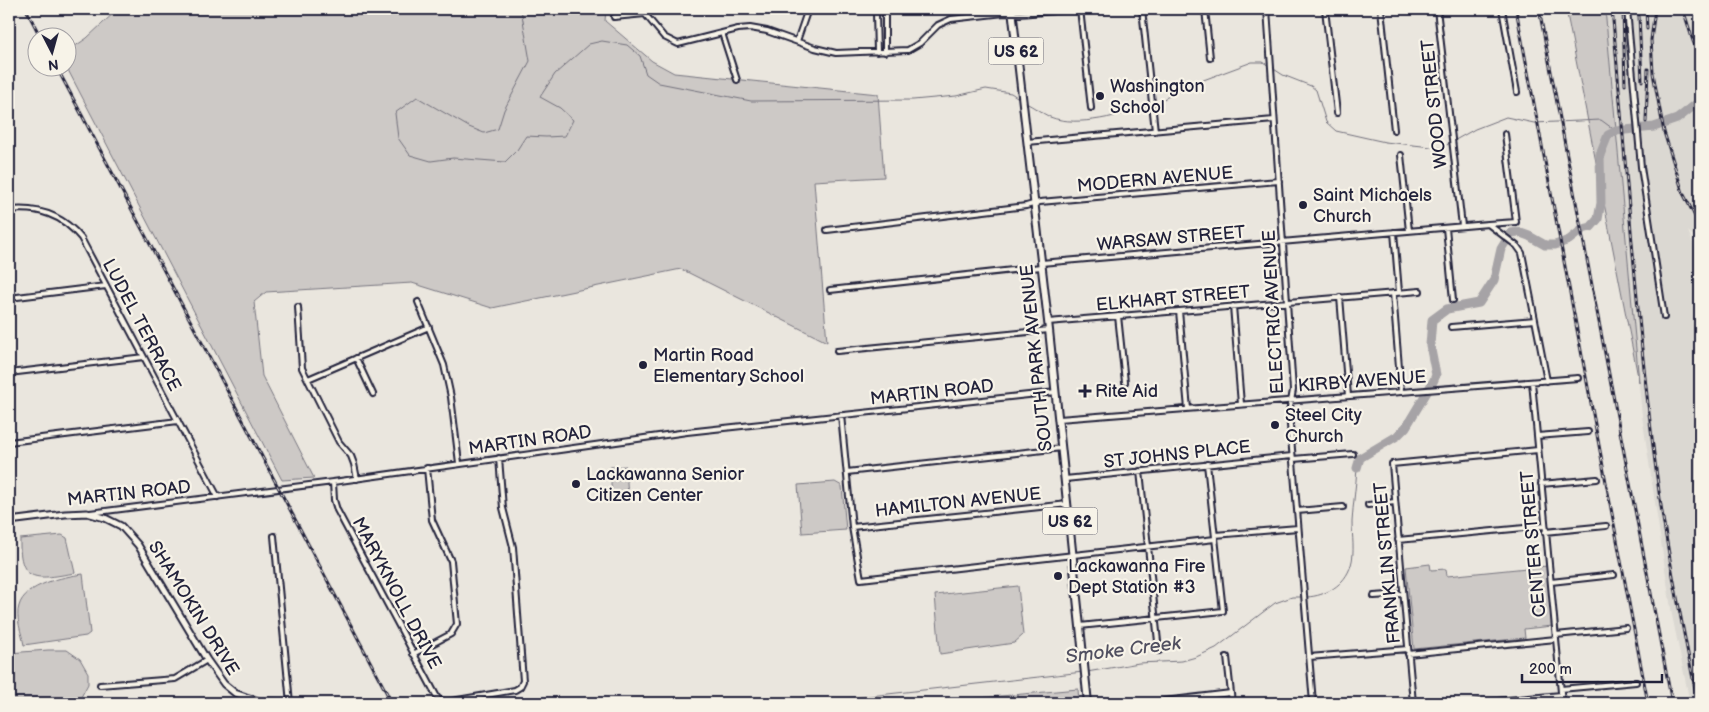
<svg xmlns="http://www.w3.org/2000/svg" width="1709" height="712" viewBox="0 0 1709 712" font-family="'Balsamiq Sans',sans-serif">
	<rect width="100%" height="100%" fill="#eae6de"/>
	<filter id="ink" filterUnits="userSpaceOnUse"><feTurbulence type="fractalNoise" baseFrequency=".02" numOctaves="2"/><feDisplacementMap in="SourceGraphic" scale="10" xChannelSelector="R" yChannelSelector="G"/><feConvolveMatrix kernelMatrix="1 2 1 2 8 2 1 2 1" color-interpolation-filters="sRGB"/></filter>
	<g filter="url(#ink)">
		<path fill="#dbd8d2" d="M1605 9H1697L1700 21V242L1688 231 1700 261V703H1690L1672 615 1642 416 1622 209Z"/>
		<path fill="#cdc9c6" stroke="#787680" d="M118 9H606L605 21 652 61 674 73 878 94 884 177 814 181 827 342 681 269 492 308 412 283 266 292 254 302 262 376 314 478 282 480 67 68 68 51 87 38Z
			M1566 9H1605L1639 382Z
			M626 466 628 498 612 500 610 467Z
			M835 482 842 486 846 530 802 533 798 485Z
			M62 535 67 538 75 573C38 579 19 585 20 539Z
			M1430 564 1431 570 1446 569 1447 576 1547 566 1553 626 1524 629 1525 638 1414 649 1406 567Z
			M83 574 90 633 86 636 24 645C22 634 15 617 19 606 25 584 63 577 83 574Z
			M1018 586 1023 635 1014 643 940 654 935 595Z
			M48 650H67L80 659 88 673V684L80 699H90V703H9V653Z
			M1078 689 1079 703H924Z"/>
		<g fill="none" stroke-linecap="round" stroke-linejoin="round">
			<path stroke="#716f7b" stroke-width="1" d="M521 9 530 61 504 110 498 129 484 133 469 127 417 97 395 113 398 138 410 155 431 161 453 158 505 162 517 150 526 136 546 137 565 136 573 120 560 108 540 97 555 74 589 44 602 41 627 45 640 56 646 74 659 83 751 101 913 100 956 96 986 89 1011 93 1020 99
				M1026 103C1034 107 1042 113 1050 117 1078 128 1123 115 1151 105
				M1154 104 1190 85 1252 62H1263L1283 75 1311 86 1316 90 1326 122 1336 131 1385 142 1441 148 1475 129 1506 117 1534 123 1601 120 1616 131
				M1307 597C1326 596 1345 585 1351 565 1355 552 1352 536 1352 522 1353 504 1356 486 1357 468
				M1087 672 1139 663 1182 661 1196 657 1216 648 1275 603 1292 597H1303
				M808 703 1083 672"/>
			<path stroke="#a6a3a6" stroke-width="9" d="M1357 468 1360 458 1397 436 1406 427 1433 382 1436 375 1430 345 1432 320 1447 309 1479 303 1494 280 1501 249 1511 233 1518 232 1529 236 1545 245H1555L1569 240 1583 229 1591 227 1598 219 1601 203 1600 155 1608 135 1616 131 1654 127 1677 119 1700 101"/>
			<g stroke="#22223b" stroke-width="8">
				<path id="minor" d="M882 9 885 12V52
					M1080 9 1091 108
					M1142 9 1155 131
					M1205 9 1210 58
					M1267 9 1293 390 1289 413 1313 703
					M1325 9 1337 113
					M1381 9 1394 130
					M1437 9 1462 226
					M1502 9 1517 92
					M1627 9 1641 167 1664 317
					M645 14 664 37 678 44 738 29 750 28 767 31 815 48 836 53 908 50 920 43 938 25 951 19 1004 13 1020 14 1077 9
					M614 17 645 14
					M722 33 737 80
					M797 41 808 9
					M877 52 876 13 879 9
					M1027 142 1274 120
					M1401 155 1409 231
					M9 210C38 207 62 214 81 238L218 497
					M1488 224 1516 222 1505 134
					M1446 228 1453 300
					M827 230 1026 206 1040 202 1279 181
					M1394 232 1399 292
					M1041 263 1488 224 1517 246 1522 253 1547 381
					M830 290 1041 267
					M1393 293 1401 392
					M1340 297 1348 396
					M9 298 106 286
					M418 302 444 365 451 397 459 463
					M1233 306 1241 404
					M298 307 302 368 339 442 351 456 354 464 357 479
					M1179 311 1188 409
					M1118 316 1125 382
					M1048 322 1420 291
					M1451 327 1535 320
					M837 351 1049 330
					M356 358 373 394
					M9 373 144 357
					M308 379 429 327
					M1532 382 1562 703
					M841 415 852 527 861 579 1215 539
					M1059 419 1578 378
					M1537 436 1588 432
					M9 442 178 421
					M1293 459 1353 454
					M1140 471 1159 651
					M847 472 1062 448
					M1065 479 1292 456
					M333 482 334 500 337 510 438 699 446 702 515 690 520 687 523 681 513 547 503 508 499 458
					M1541 484 1597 479
					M1368 505 1395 502
					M1297 511 1343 507
					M90 513 333 482 687 432 1056 392
					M852 527 1068 504
					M1545 532 1606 526
					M1215 535 1298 528
					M274 536 290 703
					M1398 540 1545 526
					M1551 582 1614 575
					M1374 596 1403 594
					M1080 626 1223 611 1207 464
					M1556 635 1626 628
					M413 654 451 634 457 624 451 561 432 520 427 468
					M1408 654 1556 639
					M1227 657 1232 703
					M1309 657 1408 649
					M100 685 175 679 207 660
					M1561 689 1636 682
					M248 703 256 701
					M1164 703V701L1231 693
					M1413 703 1392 464 1538 450
					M1476 703 1561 695"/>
			</g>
			<g stroke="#22223b" stroke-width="9">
				<path id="tertiary" d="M9 521 65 514 87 513 105 518 121 526 138 545 207 660 224 684 235 693 246 697 259 701 285 703"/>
			</g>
			<g stroke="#22223b" stroke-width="10">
				<path id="primary" d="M1012 9 1049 330 1088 703"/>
			</g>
			<use href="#minor" stroke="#f7f3e8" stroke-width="4"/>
			<use href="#tertiary" stroke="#f7f3e8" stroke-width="5"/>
			<use href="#primary" stroke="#f7f3e8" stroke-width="6"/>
			<g stroke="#22223b" stroke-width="3">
				<path id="rail" d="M26 9 41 38
					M1516 9 1648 703
					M1539 9 1672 703
					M1612 9C1627 172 1637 336 1660 499 1670 567 1684 635 1698 703
					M1623 9 1625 85
					M1646 9 1647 29
					M1655 9 1651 40 1653 73 1664 132 1683 193 1700 226
					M1683 9 1693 41 1700 55
					M1639 16 1642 81
					M57 68 392 703
					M1646 122 1648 69"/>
			</g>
			<use href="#rail" stroke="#f7f3e8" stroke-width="1" stroke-dasharray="4" stroke-linecap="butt"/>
		</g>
	</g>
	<g fill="#22223b" stroke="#f7f3e8" stroke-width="2">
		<circle cx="1100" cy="96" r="5"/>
		<circle cx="1303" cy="205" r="5"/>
		<circle cx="643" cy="365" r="5"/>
		<path d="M1082.5 383.5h5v5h5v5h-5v5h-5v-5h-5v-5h5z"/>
		<circle cx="1275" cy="425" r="5"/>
		<circle cx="576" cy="484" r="5"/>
		<circle cx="1058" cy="576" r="5"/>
	</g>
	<g text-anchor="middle" stroke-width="4.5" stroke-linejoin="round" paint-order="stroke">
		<g fill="#f7f3e8" stroke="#62616f" stroke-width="1">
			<rect x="988.5" y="37.5" width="55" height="27" rx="4"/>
			<rect x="1042.5" y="507.5" width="55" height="27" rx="4"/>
		</g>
		<g font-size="16" font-weight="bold" fill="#22223b">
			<text x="1016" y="57">US 62</text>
			<text x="1070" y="527">US 62</text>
		</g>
		<g font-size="18" fill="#22223b" stroke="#f7f3e8" text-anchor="start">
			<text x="1110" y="92">Washington<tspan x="1110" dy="21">School</tspan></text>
			<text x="1313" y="201">Saint Michaels<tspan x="1313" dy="21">Church</tspan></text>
			<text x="653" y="361">Martin Road<tspan x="653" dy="21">Elementary School</tspan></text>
			<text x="1095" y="397">Rite Aid</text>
			<text x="1285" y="421">Steel City<tspan x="1285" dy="21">Church</tspan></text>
			<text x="586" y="480">Lackawanna Senior<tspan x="586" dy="21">Citizen Center</tspan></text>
			<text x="1068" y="572">Lackawanna Fire<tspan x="1068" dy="21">Dept Station #3</tspan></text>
		</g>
		<g font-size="18" fill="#22223b" stroke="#f7f3e8">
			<text transform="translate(1434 104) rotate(-96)" y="6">WOOD STREET</text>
			<text transform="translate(1155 179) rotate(-5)" y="6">MODERN AVENUE</text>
			<text transform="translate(1171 238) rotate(-5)" y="6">WARSAW STREET</text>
			<text transform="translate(1173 298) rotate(-5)" y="6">ELKHART STREET</text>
			<text transform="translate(1273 312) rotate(-93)" y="6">ELECTRIC AVENUE</text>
			<text transform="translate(142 325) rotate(62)" y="6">LUDEL TERRACE</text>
			<text transform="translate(1036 358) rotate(-96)" y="6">SOUTH PARK AVENUE</text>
			<text transform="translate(1362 381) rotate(-4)" y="6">KIRBY AVENUE</text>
			<text transform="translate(932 392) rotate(-6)" y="6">MARTIN ROAD</text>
			<text transform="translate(530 440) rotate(-8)" y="6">MARTIN ROAD</text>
			<text transform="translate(1177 454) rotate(-6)" y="6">ST JOHNS PLACE</text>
			<text transform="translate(129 493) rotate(-6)" y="6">MARTIN ROAD</text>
			<text transform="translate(958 502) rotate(-6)" y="6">HAMILTON AVENUE</text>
			<text transform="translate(1533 544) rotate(-95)" y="6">CENTER STREET</text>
			<text transform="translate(1387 563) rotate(-95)" y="6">FRANKLIN STREET</text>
			<text transform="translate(397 593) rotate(62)" y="6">MARYKNOLL DRIVE</text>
			<text transform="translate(194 608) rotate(58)" y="6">SHAMOKIN DRIVE</text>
		</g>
		<g font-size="19" font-style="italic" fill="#504f60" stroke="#f7f3e8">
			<text transform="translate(1123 649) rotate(-7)" y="7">Smoke Creek</text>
		</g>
	</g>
	<rect width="1709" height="712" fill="none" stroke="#f7f3e8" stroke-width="30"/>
	<rect x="15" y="15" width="1679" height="682" fill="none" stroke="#22223b" stroke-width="2" filter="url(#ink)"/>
	<g transform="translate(52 52) rotate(174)"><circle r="24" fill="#f7f3e8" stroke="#a29fa3"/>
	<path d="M0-4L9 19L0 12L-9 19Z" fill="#22223b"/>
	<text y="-8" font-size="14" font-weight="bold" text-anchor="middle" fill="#22223b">N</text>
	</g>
	<path d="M1522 674v8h140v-8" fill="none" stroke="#22223b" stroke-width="2.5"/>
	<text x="1529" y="674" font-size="15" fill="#22223b" stroke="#f7f3e8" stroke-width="4" paint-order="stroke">200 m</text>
</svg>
